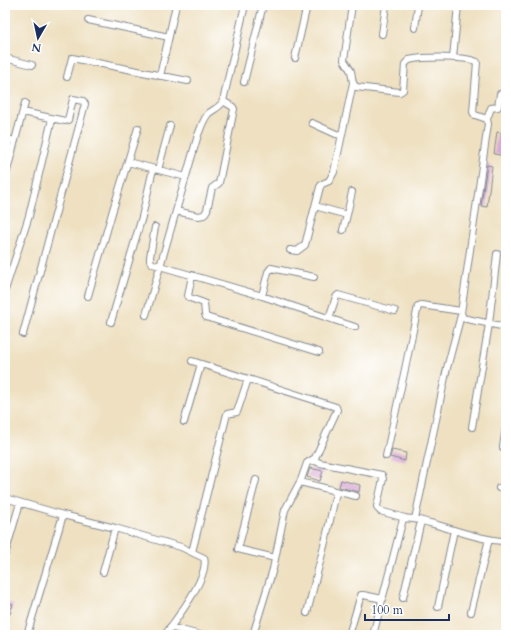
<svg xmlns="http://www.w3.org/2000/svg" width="511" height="640" viewBox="0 0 511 640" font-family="Cardo,serif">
	<rect width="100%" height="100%" fill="#fff"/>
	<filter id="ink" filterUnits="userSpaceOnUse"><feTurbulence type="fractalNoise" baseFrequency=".025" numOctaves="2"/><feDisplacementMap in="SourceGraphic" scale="8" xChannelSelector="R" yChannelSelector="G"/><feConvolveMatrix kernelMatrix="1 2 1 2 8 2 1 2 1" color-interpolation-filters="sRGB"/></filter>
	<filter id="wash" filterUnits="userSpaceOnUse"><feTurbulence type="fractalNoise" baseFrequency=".012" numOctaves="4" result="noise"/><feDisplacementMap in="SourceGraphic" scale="16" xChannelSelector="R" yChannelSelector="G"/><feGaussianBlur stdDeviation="0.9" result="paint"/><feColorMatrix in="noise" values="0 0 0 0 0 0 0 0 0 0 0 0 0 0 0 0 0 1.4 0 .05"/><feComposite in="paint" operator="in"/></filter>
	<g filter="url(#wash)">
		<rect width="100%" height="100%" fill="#eee0c0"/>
		<g id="blocks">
			<path fill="#d8a8d4" d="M497 132 506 134V156L494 154Z
				M487 165 492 166 487 207 481 206Z
				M392 450 406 453 405 461 390 457Z
				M310 468 323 471 320 481 307 477Z
				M341 480 360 485 359 492 339 487Z
				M6 602 13 604 10 614 5 612Z"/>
		</g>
	</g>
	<g filter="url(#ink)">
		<use href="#blocks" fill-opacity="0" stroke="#84888f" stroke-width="1"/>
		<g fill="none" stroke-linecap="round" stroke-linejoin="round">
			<g stroke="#84888f" stroke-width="8">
				<path id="minor" d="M352 5 344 60 351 71 353 83 356 87 400 92 403 90 405 64 409 60C422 57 466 56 477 62L473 112 475 115 487 119 488 124 461 313 463 318 467 319 506 327
					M5 7 6 5
					M88 20 169 37
					M415 28 418 5
					M382 34 386 5
					M5 58 32 65
					M295 58 307 5
					M453 58 458 5
					M160 76 176 5
					M67 77 72 58 188 81
					M244 82 263 5
					M23 112 65 121 68 120 73 99 83 101 85 104 23 334
					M487 119 491 108 498 107 500 94H506
					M312 123 336 134 342 135
					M5 138 15 141
					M128 162 186 177
					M158 170 170 126
					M5 178 25 103
					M315 206 347 215 352 192
					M176 211 198 216 204 215 207 210 212 188 219 183 234 109 233 107 223 101
					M155 227 150 257V261L153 264 262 296 355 327
					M343 230 347 215
					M290 250 297 251 305 245 320 187 322 184 329 181 334 172 353 83
					M192 275 188 296 190 298 204 303 205 314 206 317 319 352
					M5 290 29 216 52 119
					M88 296 112 213 138 128
					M262 296 268 272 271 268 314 277
					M146 315 198 135C201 128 203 120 208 114 213 109 220 108 223 101L245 5
					M329 318 336 297 338 295 395 311
					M111 322 142 217 153 169
					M192 361 336 407 337 410 315 458 307 463 301 480 285 510 273 569 253 635
					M184 422 201 364
					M472 427 489 324 497 254
					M503 447 506 427
					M386 456 405 369 418 306 421 305 461 311
					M313 460 320 463 382 475 383 479 377 506 378 509 380 511 405 518
					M256 480 238 549 275 558
					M300 482 332 490 336 493 326 538 307 613
					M499 488 506 489
					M335 491 356 496
					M5 498 63 515
					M415 519 447 368 461 315
					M192 552 227 414 237 412 248 379
					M5 554 20 503
					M103 572 115 528
					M403 598 421 521
					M438 607 454 530
					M471 612 489 539
					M170 627 200 635
					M27 635 63 515 115 528 181 547 204 558C210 576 176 619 165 635
					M349 635 361 595H363L383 599
					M373 635 403 519C411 517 422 521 430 523 453 529 480 540 503 541L506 537"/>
			</g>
			<use href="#minor" stroke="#fff" stroke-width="6"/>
		</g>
	</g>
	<rect width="511" height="640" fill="none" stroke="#fff" stroke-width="20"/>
	<g transform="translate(38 38) rotate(189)" stroke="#ffffff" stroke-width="3" paint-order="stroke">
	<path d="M0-3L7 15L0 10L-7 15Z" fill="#1b2f5e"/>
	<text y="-6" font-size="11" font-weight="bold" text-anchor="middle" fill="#1b2f5e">N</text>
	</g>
	<path d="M365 614v6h84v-6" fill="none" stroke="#1b2f5e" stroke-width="2"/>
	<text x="371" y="614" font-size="12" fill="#1b2f5e" stroke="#ffffff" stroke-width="3" paint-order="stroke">100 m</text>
</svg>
